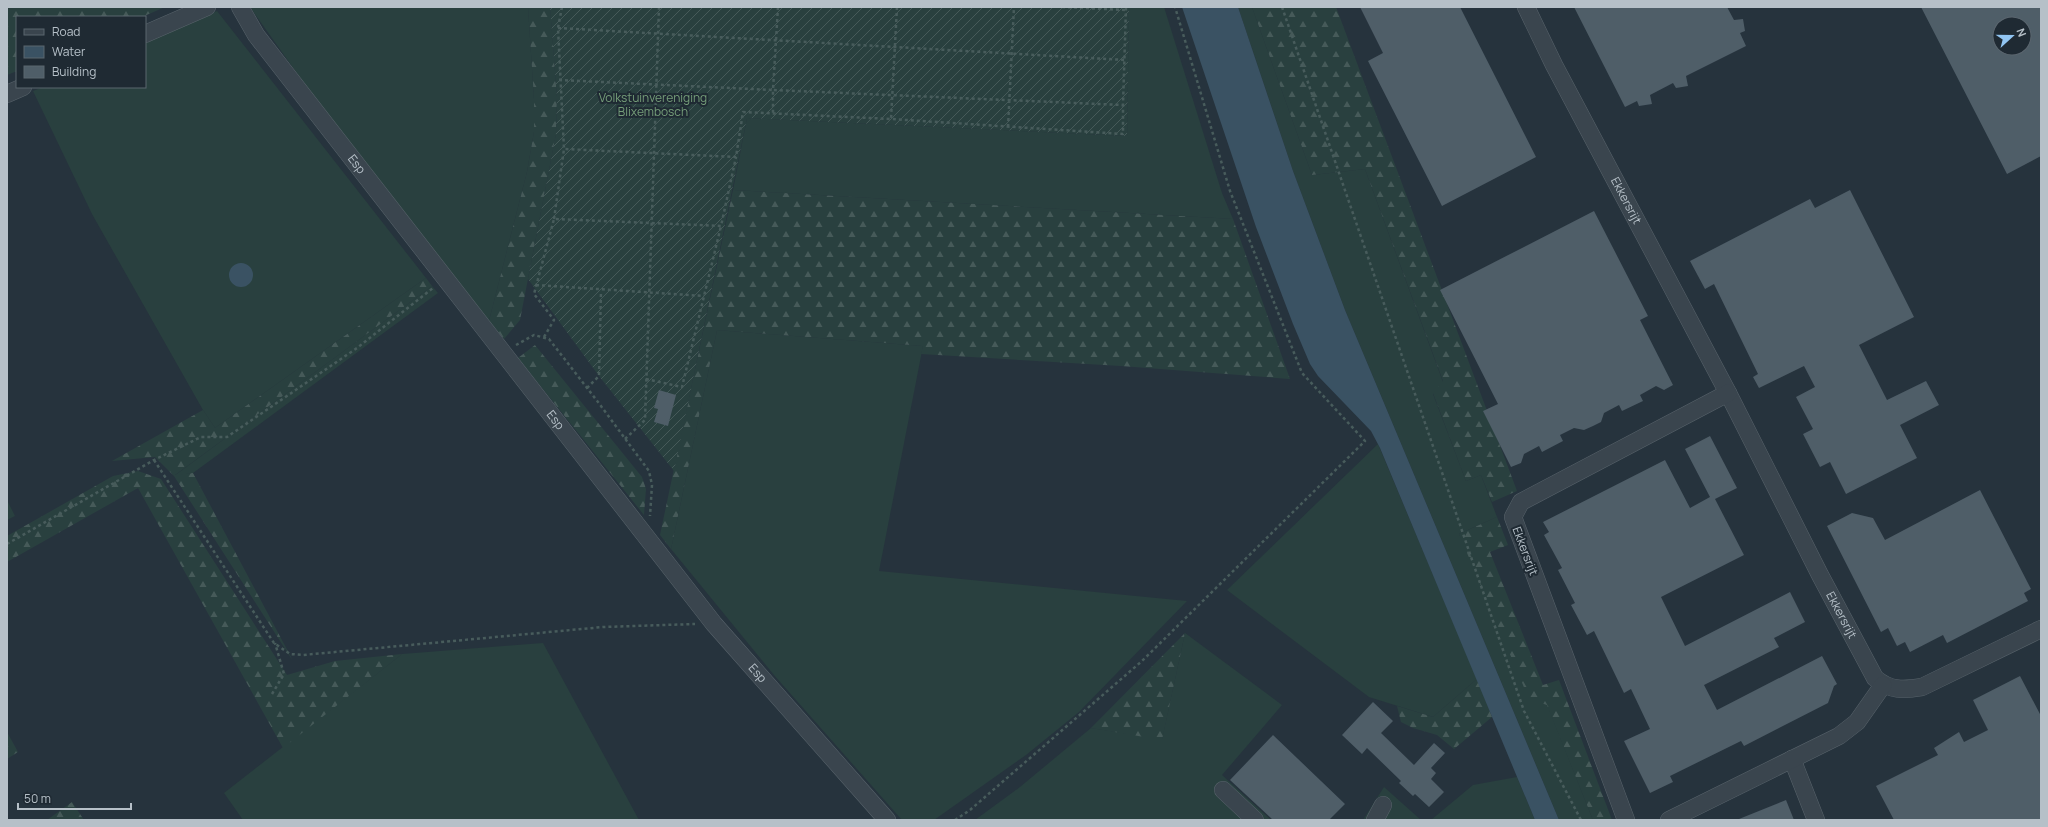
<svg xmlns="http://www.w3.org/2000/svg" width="2048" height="827" viewBox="0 0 2048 827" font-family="Manrope,sans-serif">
	<defs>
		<pattern id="forest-firs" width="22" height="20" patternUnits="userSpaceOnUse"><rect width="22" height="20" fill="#29403f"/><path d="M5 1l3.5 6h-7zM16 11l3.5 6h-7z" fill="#465a59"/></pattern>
		<pattern id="garden-furrows" width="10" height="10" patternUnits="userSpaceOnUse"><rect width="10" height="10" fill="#29403f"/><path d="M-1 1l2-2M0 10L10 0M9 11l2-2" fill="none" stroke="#465a59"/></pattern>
	</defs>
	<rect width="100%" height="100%" fill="#26333d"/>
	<path fill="#29403f" d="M250 7H528L534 99V132L527 172 489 321 355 155Z
		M1129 7H1164L1222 193 1233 219 733 190 747 118 1127 136Z
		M1238 7H1252L1312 175 1365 169 1443 382 1433 394 1466 481 1481 475 1497 517 1459 534 1547 704 1593 820H1559L1345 310 1293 171Z
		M217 11 426 278 215 428 203 410 92 214 33 91 43 87H145V41Z
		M432 286 438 293 193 473 174 476Z
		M717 330 923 346 879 571 1187 601 1079 712 1026 755 934 820H902L774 675 671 549Z
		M1378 444 1477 679 1433 717 1369 697 1227 590Z
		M7 500 15 516 7 520Z
		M1185 633 1282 705 1222 775 1271 820H975L1020 787 1091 728 1162 739Z
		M543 643 639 820H243L224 793 402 654Z
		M1517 777 1535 820H1431L1473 785Z
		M1384 787 1421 820H1363Z"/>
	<path fill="url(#forest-firs)" d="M7 7H165L142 17H17V71L7 75Z
		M528 7H550L557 98 556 134 520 320 504 339 489 321 527 172 534 132V99Z
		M1252 7H1336L1517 491 1492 502 1481 475 1466 481 1433 393 1443 381 1365 169 1312 175Z
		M733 190 1233 219 1290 379 1121 366 921 354 923 346 717 330 671 549 660 535Z
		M426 278 432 286 175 475 193 473 292 659 291 658 174 476 155 457 112 461 203 410 215 428Z
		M535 345 642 477 646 489 644 515 518 358Z
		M138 471 161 479 287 675 335 661 402 654 283 748 138 488 7 562V536L113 476Z
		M1497 517 1508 545 1490 552 1543 685 1559 680 1612 820H1593L1547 705 1529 699 1459 534Z
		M1185 633 1162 740 1091 728Z
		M1477 679 1492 717 1454 749 1437 735 1413 728 1401 722 1397 706 1433 717Z
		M7 732 18 752 7 759Z
		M72 802 84 820H47Z"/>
	<path fill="url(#garden-furrows)" d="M550 7H1129L1127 136 747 118 674 471 599 376 528 279 556 134 557 98Z"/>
	<path fill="#3a5263" d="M1182 7H1238L1293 171 1345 310 1559 820H1535L1380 448 1371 431 1318 376 1310 364 1293 324 1256 227Z
		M229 275a12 12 0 1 1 24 0a12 12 0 1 1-24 0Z"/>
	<path fill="#4f5e68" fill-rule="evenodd" d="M1360 7H1460L1536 157 1442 206 1368 61 1383 53Z
		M1574 7H1727L1734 20 1743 19 1745 31 1740 33 1746 46 1686 76 1688 86 1676 88 1673 83 1650 95 1652 104 1639 106 1637 101 1625 107Z
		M1921 7H2041V156L2007 174ZM2000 24H2024V48H2000Z
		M1850 190 1914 317 1859 345 1887 400 1926 381 1939 405 1900 425 1917 458 1846 494 1830 462 1820 467 1803 434 1813 429 1796 397 1815 387 1804 366 1759 388 1753 377 1758 374 1714 284 1705 289 1690 261 1810 199 1815 208Z
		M1594 211 1648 316 1640 320 1673 385 1664 390 1656 386 1640 395 1643 401 1622 411 1619 405 1604 413 1601 422 1593 426 1584 430 1574 428 1560 435 1563 441 1542 452 1539 446 1524 454 1521 463 1511 467 1483 411 1498 404 1440 290Z
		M659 390 676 395 668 426 654 422 658 409 654 408Z
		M1710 436 1737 488 1715 499 1744 555 1661 597 1685 646 1790 592 1805 622 1774 638 1779 647 1704 685 1717 710 1822 656 1837 684 1834 686 1828 703 1744 746 1741 741 1670 776 1673 782 1650 793 1624 741 1650 729 1631 689 1624 693 1594 631 1587 635 1571 605 1575 603 1558 570 1562 568 1544 535 1549 532 1543 522 1665 460 1690 508 1710 497 1685 449Z
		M1980 490 2031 589 2024 593 2028 601 1947 643 1943 635 1910 652 1905 642 1897 646 1888 628 1881 632 1827 526 1852 513 1873 518 1885 540Z
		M2020 676 2041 716V820H1894L1876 786 1938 755 1934 748 1959 732 1964 742 1988 730 1973 700Z
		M1373 702 1393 721 1381 733 1414 765 1434 743 1445 753 1431 768 1436 773 1431 779 1444 792 1429 807 1415 794 1413 796 1399 783 1401 781 1367 748 1362 754 1342 735Z
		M1273 735 1345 804 1329 820H1273L1230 780Z
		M1786 800 1794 820H1739V819Z"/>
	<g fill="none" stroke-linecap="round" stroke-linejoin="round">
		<g stroke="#58636b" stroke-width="18">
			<g id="minor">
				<path id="s1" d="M240 7 256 35 714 624 887 820"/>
				<path id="s2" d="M1526 7 1554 65 1728 393 1820 575 1875 678C1890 691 1904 690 1922 687L2041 629"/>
				<path d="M145 34 207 7"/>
				<path d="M7 94 23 87"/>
				<path d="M1792 759 1816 820"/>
				<path d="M1223 790 1255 820"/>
				<path d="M1375 820 1383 805"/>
				<path d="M1626 820 1513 517 1521 502 1728 393"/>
				<path d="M1669 820 1839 736 1857 722 1883 685"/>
			</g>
		</g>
		<path stroke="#485c5c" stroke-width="2.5" stroke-dasharray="3 3" stroke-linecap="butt" d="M562 7 558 28 564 149 736 157 743 112 891 119
			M778 7 773 90 1123 105 1126 7
			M897 7 891 119 1123 134V105
			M1062 7 1126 10
			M1282 7 1524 711 1581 820
			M558 28 1125 60
			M559 80 773 90V113
			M1008 127 1014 7
			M554 219 564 149
			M536 285 704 296
			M544 337 554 320 534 294 554 219 721 226 736 157
			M516 345 534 335 549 339 598 402 649 471 652 485 650 516
			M646 379 682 387 721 226
			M587 388 599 376 601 291
			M625 439 645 420 659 7
			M154 460 274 643 290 654 303 655 603 627 695 624
			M7 544 154 460 201 437H227L357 348 433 288
			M272 694 284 674 275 643
			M955 820 970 810 1142 661 1365 441 1302 373 1230 191 1175 7"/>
		<use href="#minor" stroke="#3a454e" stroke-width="17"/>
	</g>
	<g text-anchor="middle" stroke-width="4" stroke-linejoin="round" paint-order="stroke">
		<g font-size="12" fill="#759d79" stroke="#1f2a33">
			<text x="653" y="102">Volkstuinvereniging<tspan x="653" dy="14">Blixembosch</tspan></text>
		</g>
		<g font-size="12" fill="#b6c0c8" stroke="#1f2a33">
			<text dy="4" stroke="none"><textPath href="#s1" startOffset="196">Esp</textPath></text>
			<text dy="4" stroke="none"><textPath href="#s2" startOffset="218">Ekkersrijt</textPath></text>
			<text dy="4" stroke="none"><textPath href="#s1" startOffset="520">Esp</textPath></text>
			<text transform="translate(1525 551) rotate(69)" y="4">Ekkersrijt</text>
			<text dy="4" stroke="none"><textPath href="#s2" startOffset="685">Ekkersrijt</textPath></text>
			<text dy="4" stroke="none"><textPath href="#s1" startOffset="844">Esp</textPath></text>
		</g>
	</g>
	<rect width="2048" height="827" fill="none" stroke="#b6c0c8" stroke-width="16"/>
	<rect x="16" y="16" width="130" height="72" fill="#1f2a33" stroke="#5b666f"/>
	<rect x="24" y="29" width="20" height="6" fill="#3a454e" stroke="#5b666f"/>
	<text x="52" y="36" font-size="12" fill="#b6c0c8">Road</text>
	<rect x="24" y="46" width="20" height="12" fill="#3a5263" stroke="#5b666f"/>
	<text x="52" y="56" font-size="12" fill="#b6c0c8">Water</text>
	<rect x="24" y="66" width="20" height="12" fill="#4f5e68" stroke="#5b666f"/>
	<text x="52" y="76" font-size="12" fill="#b6c0c8">Building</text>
	<g transform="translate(2012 36) rotate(69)"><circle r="19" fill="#1f2a33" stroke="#5b666f"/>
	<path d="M0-3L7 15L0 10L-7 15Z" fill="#91c5f2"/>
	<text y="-6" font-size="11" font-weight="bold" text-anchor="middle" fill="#b6c0c8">N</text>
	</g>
	<path d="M18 803v6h113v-6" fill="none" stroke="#b6c0c8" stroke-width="2"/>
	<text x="24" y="803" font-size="12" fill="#b6c0c8" stroke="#1f2a33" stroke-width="3" paint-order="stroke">50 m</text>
</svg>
